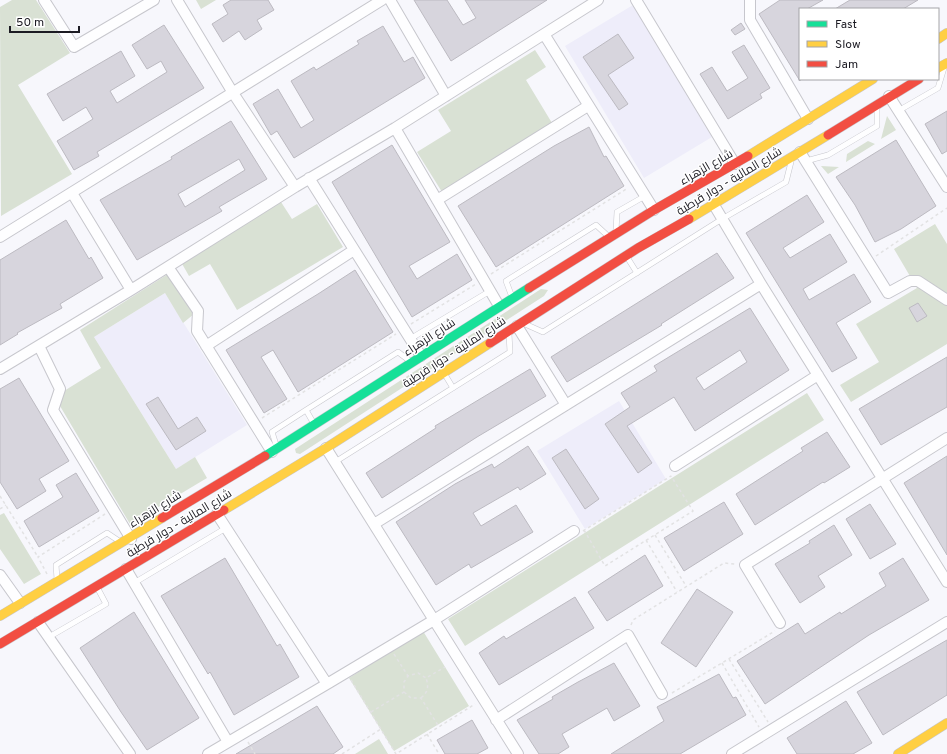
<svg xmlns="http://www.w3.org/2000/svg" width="947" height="754" viewBox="0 0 947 754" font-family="Overpass,Cairo,sans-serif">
	<rect width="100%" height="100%" fill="#f7f7fc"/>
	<path fill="#eeedfa" d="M633 5 712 137 644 178 565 46Z
		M165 293 247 425 176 469 94 337Z
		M619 401 666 479 585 529 537 451Z"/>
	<path fill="#d9e1d4" d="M12 0H36L70 53 18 85 72 174 1 216 0 7Z
		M196 0H216L201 9Z
		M535 50 546 67 526 80 552 123 442 192 417 152 451 131 438 110Z
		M887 116 896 130 881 139Z
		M868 141 875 144 846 162 847 154Z
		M821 166 839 167 828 174Z
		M281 202 292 219 317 204 343 247 237 310 210 264 189 276 181 262Z
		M935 224 947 244V344L851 402 840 385 879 362 856 324 917 288 894 249Z
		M168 274 194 314 183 323 165 293 94 337 176 469 195 457 207 478 130 524 60 406 64 391 101 368 80 330Z
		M541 289 548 290 544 296 300 454 296 453 295 449Z
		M807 393 824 420 465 646 448 619Z
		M4 513 41 574 24 584 0 549V515Z
		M423 631 469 706 394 751 349 678Z
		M379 739 388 754H355Z"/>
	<path fill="#d7d5dd" stroke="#bcbac1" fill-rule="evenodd" d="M231 0H268L274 10 257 20 262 29 245 40 239 31 223 42 212 24 228 14 223 5Z
		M414 0H447L463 25 476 18 465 0H547L451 61Z
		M780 0H823L807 9H800V81L759 14Z
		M850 0H918L903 9H835Z
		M741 23 745 29 735 35 731 30Z
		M164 25 204 88 97 152 99 156 74 170 57 141 93 119 86 107 63 121 47 94 121 51 135 76 110 91 117 103 167 72 161 61 147 69 132 45Z
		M383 26 404 62 413 57 425 78 294 158 277 131 271 135 253 104 278 89 301 128 314 120 291 81 314 67 316 70 359 44 357 41Z
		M618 34 634 58 608 75 628 104 619 110 583 57Z
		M744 45 770 88 760 94 762 98 728 119 700 74 712 67 727 91 748 78 732 52Z
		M947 111V151L942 154 925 124Z
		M231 121 267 179 219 207 222 211 137 260 100 200 172 159 171 157ZM239 159 245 170 185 207 178 194Z
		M589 127 604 157 606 156 624 186 496 267 458 206 554 146Z
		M896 140 936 206 901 229 875 242 855 205 836 177Z
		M392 145 450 242 409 266 417 279 457 254 472 280 412 317 332 182Z
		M807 195 824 222 783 248 790 258 830 234 847 262 803 289 809 300 854 274 871 302 836 323 857 358 832 372 746 233Z
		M66 220 89 259 91 257 103 278 60 304 62 308 17 333 18 334 0 345V260Z
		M717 253 734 278 661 324 662 325 567 382 551 357Z
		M355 270 393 332 298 392 273 350 261 357 287 399 264 413 226 350 318 294Z
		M918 303 927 316 917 322 909 308Z
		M750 308 789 370 695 431 674 397 627 426 652 463 638 473 605 424 630 407 621 393 657 371 654 366ZM740 350 747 362 704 390 696 378Z
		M947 357V407L881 445 859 409Z
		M530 369 546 396 477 437 382 498 366 473 436 428 435 426Z
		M19 378 69 461 39 479 46 491 17 509 0 482V389Z
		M158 397 178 429 197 417 206 431 176 450 146 404Z
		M827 432 850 467 824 483 823 482 755 525 736 494 803 451 801 448Z
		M528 446 546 474 520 490 518 487 473 513 481 526 516 505 533 532 471 568 469 564 436 585 396 522 455 484 492 464 494 468Z
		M566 449 599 499 585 509 552 458Z
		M947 456V555L904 483Z
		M76 473 99 511 39 547 24 521 63 497 56 485Z
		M724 502 743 534 684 571 664 538Z
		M870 504 896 544 870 559 846 519Z
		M834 525 852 555 818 576 825 587 800 603 775 564 810 543 809 541Z
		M645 555 663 586 607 621 588 592Z
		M225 558 277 646 280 644 299 677 234 715 210 672 208 674 161 596Z
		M903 558 929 600 869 635 765 704 737 661 798 623 805 634 840 612 841 614 886 586 879 573Z
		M697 589 733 612 696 667 661 643Z
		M575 597 594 628 499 685 479 653 504 636 506 639Z
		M134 612 199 718 147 750 121 712 80 648Z
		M947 640V695L883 735 857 692Z
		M614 663 640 706 614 721 607 708 562 734 569 747 558 754H539L517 720 553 699 552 697 578 682Z
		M719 674 733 698 736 697 746 715 680 754H611L664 721 657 707Z
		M846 701 872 743 853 754H797L787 738Z
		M317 706 343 747 333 754H236Z
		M472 720 488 748 477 754H445L437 740Z"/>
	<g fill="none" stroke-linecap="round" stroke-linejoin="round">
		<g stroke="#c7c7cd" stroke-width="6">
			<path id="lane" d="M898 111 938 88 944 68
				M806 161 828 155 877 126V108
				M616 231 617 212 645 196
				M627 257 637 273
				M512 297 506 281 596 225 608 236
				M525 324 543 332 722 219 786 182 791 162
				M410 339 490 291
				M444 373 453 388
				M314 424 306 410 398 352 410 361
				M277 448 272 432 306 410
				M335 462 510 352 509 334
				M57 579 56 565 107 533 119 541
				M134 583 226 528
				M49 637 106 604 97 587"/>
		</g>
		<g stroke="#c7c7cd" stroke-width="12">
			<path id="street" d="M44 0 74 47 154 0
				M177 0 233 93 295 187
				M390 0 446 96
				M636 0 735 164
				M750 0V20L808 119
				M544 34 654 210
				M889 96 947 187
				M395 128 499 306
				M800 152 888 293 910 281H918L947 300
				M309 178 421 356
				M72 193 131 290
				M437 200 588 106
				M714 205 761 284 947 582
				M0 237 382 0
				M168 267 198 311 197 331 272 452
				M517 326 566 405
				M39 346 60 389 53 410 131 539
				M206 346 354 250
				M0 369 131 290 295 187 395 128 598 0
				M326 448 518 754
				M675 466 818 375
				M217 514 327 684 434 620 574 531
				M374 524 761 284
				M126 569 228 742
				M0 575 20 603
				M38 622 130 754
				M780 623 745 565 947 438
				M496 720 628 635 662 694
				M208 754 327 684
				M732 754 947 622"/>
		</g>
		<g stroke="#c7c7cd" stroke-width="10">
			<path id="fast" d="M265 456 529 288"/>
		</g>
		<g stroke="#c7c7cd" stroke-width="10">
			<path id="slow" d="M938 39 947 33
				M938 68 947 63
				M748 156 873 79
				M689 219 828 135
				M224 510 326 448 490 343
				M0 616 162 518
				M898 754 947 723"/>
		</g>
		<g stroke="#c7c7cd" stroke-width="10">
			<path id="jam" d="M828 135 919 79
				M529 288 654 210 748 156
				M490 343 638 248 689 219
				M162 518 265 456
				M0 644 224 510"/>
		</g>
		<path stroke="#e2e2e3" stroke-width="1.5" stroke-dasharray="3 3" stroke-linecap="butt" d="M876 256 947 208
			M491 274 628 188
			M411 324 476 284
			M262 418 396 334
			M0 496 38 557
			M0 509 6 505
			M584 530 605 566 693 511 671 476
			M583 531 671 476
			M655 535 686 586
			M646 540 677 592
			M47 574 38 557 105 514
			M631 625 633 620 724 563 735 564
			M394 654 408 676
			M729 659 768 722
			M722 663 759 727
			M351 680 396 754 475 704
			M404 692 411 698H421L439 727
			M672 693 775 631
			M421 698C428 692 429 687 426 678
			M371 712 404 692V682L408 676 418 673 426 678 445 667
			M427 734 439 754
			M248 742 255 754
			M342 754 381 729"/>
		<use href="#lane" stroke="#fefeff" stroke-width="5"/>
		<use href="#street" stroke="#fefeff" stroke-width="10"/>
		<use href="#fast" stroke="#16e098" stroke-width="9"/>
		<use href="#slow" stroke="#ffcf43" stroke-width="9"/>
		<use href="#jam" stroke="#f24e42" stroke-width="9"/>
	</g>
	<g text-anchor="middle" stroke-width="3" stroke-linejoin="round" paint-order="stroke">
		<g font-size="12" fill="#1c1b23" stroke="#fff">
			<text transform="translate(706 167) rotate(-30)" y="4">شارع الزهراء</text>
			<text transform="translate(729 181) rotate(-31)" y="4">شارع المالية - دوار قرطبة</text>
			<text transform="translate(429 337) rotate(-33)" y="4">شارع الزهراء</text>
			<text transform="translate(454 352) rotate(-33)" y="4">شارع المالية - دوار قرطبة</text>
			<text transform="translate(155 509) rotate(-32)" y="4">شارع الزهراء</text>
			<text transform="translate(179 523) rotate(-31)" y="4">شارع المالية - دوار قرطبة</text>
		</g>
	</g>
	<rect x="799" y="8" width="140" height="72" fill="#ffffff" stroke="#a4a4a7"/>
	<rect x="807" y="21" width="20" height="6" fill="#16e098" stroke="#a4a4a7"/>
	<text x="835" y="28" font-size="12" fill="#1c1b23">Fast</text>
	<rect x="807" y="41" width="20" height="6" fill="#ffcf43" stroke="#a4a4a7"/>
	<text x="835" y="48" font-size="12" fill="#1c1b23">Slow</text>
	<rect x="807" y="61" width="20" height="6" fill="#f24e42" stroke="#a4a4a7"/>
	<text x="835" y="68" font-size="12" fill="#1c1b23">Jam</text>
	<path d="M10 26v6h69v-6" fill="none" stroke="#1c1b23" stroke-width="2"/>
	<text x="16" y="26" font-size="12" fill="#1c1b23" stroke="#ffffff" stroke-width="3" paint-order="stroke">50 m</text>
</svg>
